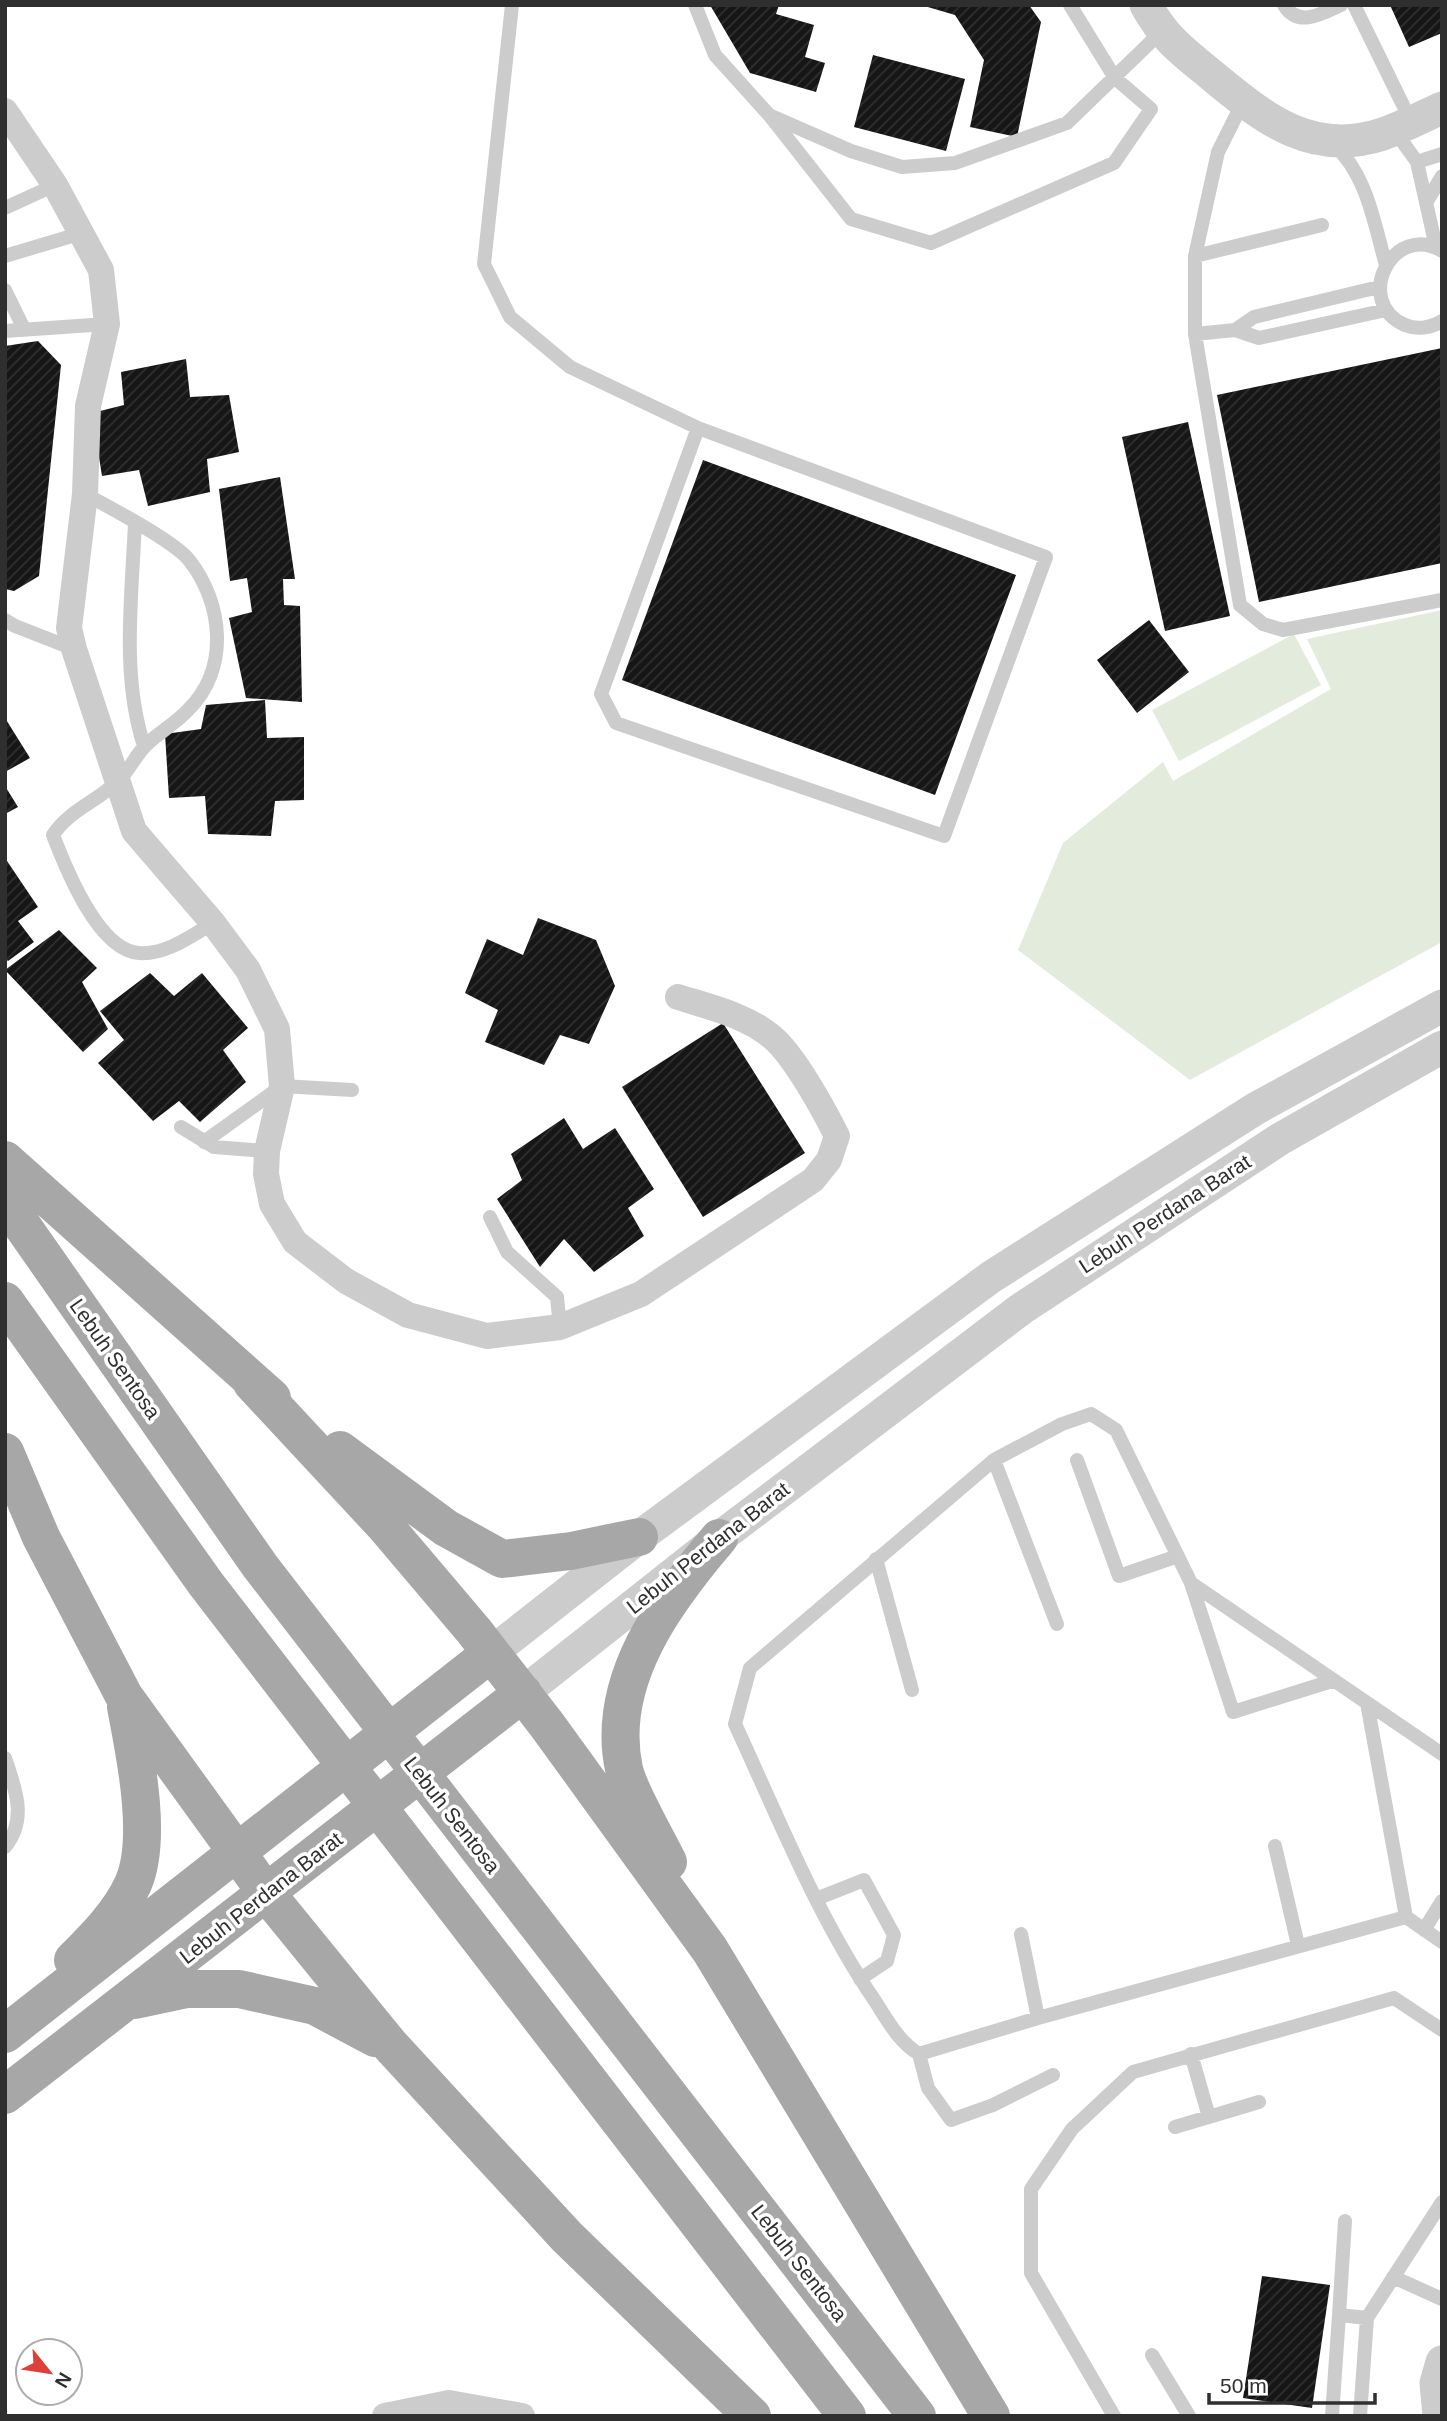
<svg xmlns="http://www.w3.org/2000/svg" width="1447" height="2421" viewBox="0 0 1447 2421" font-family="Helvetica,sans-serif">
	<defs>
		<pattern id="building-hatch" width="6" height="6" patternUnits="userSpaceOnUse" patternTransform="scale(1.75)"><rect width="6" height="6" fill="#161616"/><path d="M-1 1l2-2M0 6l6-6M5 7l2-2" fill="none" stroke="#303030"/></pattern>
	</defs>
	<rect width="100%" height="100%" fill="#fff"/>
	<path fill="#e3ebdd" d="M1442 610V942L1190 1080 1018 950 1063 843 1163 762 1173 781 1331 689 1307 639Z
		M1294 634 1321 685 1179 761 1152 710Z"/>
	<path fill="url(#building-hatch)" d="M710 5H779L776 14 814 25 805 57 825 63 816 92 750 73Z
		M921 5H1029L1041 22 1017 137 970 127 984 60 955 15Z
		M1390 5H1442V33L1409 47Z
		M873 55 965 79 946 151 854 127Z
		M38 341 61 365 39 576 14 591 5 589V346Z
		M1442 348V563L1259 602 1217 395Z
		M186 359 190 397 229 395 239 452 207 459 210 492 148 506 139 470 102 476 92 413 124 405 121 372Z
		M1188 422 1230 616 1165 631 1122 437Z
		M703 460 1016 575 935 795 622 680Z
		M280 477 295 579H283L284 605 300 606 302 702 246 698 229 618 252 612 247 578 230 581 219 489Z
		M1149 620 1189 672 1137 713 1097 660Z
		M265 700 267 738 304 737V800L275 801 271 836 208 834 205 796 169 798 165 734 201 729 206 705Z
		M5 718 30 758 5 772Z
		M5 786 18 807 5 814Z
		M5 858 38 907 18 921 34 942 8 961 5 958Z
		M538 918 596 940 615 986 589 1044 560 1035 544 1065 485 1042 498 1010 465 993 487 939 523 955Z
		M59 930 97 968 82 982 108 1029 83 1052 5 970Z
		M150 973 174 996 202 973 248 1028 223 1050 246 1082 200 1122 179 1101 153 1121 98 1063 124 1040 100 1011Z
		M723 1023 805 1153 703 1217 622 1087Z
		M564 1118 583 1149 615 1128 654 1189 628 1208 644 1236 594 1272 564 1239 540 1267 497 1199 522 1180 511 1154Z
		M1262 2276 1330 2285 1312 2408 1243 2398Z"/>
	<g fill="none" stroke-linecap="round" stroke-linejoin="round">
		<path stroke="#ccc" stroke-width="14" d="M512 5 484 264 510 317 570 367 698 428 1046 557 944 836 616 723 601 694 698 428
			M695 5 715 55 770 116 851 219 931 243 1114 163 1151 109 1115 78 1070 5
			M1284 5C1298 28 1322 14 1341 5
			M1354 5 1403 105
			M1244 100 1218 152 1195 256V334L1240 605 1263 624 1283 630 1442 600
			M771 116 851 151 902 167 955 163 1067 123 1161 32
			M1394 130 1417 162 1436 247
			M1333 143C1368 177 1373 220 1386 265
			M1417 162 1442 154
			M1426 203 1442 176
			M5 208 55 185
			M1442 251C1393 221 1352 302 1405 325 1417 330 1431 328 1442 321
			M5 256 82 233
			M1195 256 1322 225
			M5 290 24 329
			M1235 330 1254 317 1379 287
			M5 331 107 324
			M1195 334 1235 330 1259 338 1386 310
			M85 494C109 507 174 541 189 560 223 603 230 669 188 710 176 723 160 732 147 744 136 754 130 770 118 781 98 801 68 811 53 835 66 869 98 950 139 953 166 955 191 936 213 923
			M135 522C132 596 121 675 144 746
			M5 620 15 626 74 649
			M181 1127 214 1147 267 1151
			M204 1142 282 1086 352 1090
			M490 1217 507 1252 557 1297 560 1327
			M994 1460 1057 1624
			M1077 1460 1119 1576 1178 1556
			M876 1559 912 1690
			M1191 1583 1233 1712 1332 1681
			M1367 1703 1406 1917
			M1442 1754 1191 1583 1116 1430 1091 1414 1062 1424 994 1460 750 1668 735 1724C778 1817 817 1916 875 2001 888 2021 898 2041 919 2054L1038 2018 1406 1917 1442 1942
			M5 1758C15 1788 28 1819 5 1847
			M1275 1846 1298 1945
			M816 1899 864 1880 894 1935 887 1961 860 1979
			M1424 1930 1442 1901
			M1021 1934 1038 2018
			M919 2054 928 2088 951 2120 993 2105 1053 2075
			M1191 2054 1209 2117
			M1175 2127 1259 2102
			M1345 2221 1339 2315 1367 2318
			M1393 2277 1442 2299
			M1152 2355 1189 2416
			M1114 2416 1031 2273V2189L1072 2129 1133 2072 1394 1998 1442 2030
			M1332 2416 1339 2315
			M1360 2416 1367 2318 1442 2202"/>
		<path stroke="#ccc" stroke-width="26" d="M5 111 55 185 101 270 107 324 88 406 85 494 69 628 74 649 134 831 213 923 248 970 277 1029 282 1086 267 1151 266 1174 272 1204 295 1242 346 1281 408 1315 487 1336 560 1327 641 1294 813 1180 829 1160 837 1136C824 1110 794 1055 772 1037 746 1015 709 1007 678 997
			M385 2416 449 2403 522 2416"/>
		<path stroke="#ccc" stroke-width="33" d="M1146 5C1165 40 1185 53 1215 78 1266 120 1313 157 1383 134 1403 127 1422 117 1442 108
			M491 1653 639 1537 991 1277 1255 1109 1442 1006
			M523 1693 719 1538 1021 1309 1280 1139 1442 1047
			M1439 2416 1436 2383 1442 2362"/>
		<path stroke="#a7a7a7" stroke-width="38" d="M5 1160 272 1398
			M5 1201 260 1566 917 2416
			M5 1301 206 1584 847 2416
			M252 1383 385 1526 474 1631 547 1725 710 1950 991 2416
			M340 1450 446 1528 502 1559 571 1551 639 1537
			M5 1452 41 1537 124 1696 267 1894 390 2045 567 2237 752 2416
			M668 1862C657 1839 629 1792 624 1769 605 1681 666 1600 719 1538
			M73 1960C95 1938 120 1913 133 1884 153 1839 135 1754 126 1707
			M135 2000 187 1989H239L315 2006 375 2038
			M5 2034 491 1653
			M5 2095 523 1693"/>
	</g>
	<g text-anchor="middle" stroke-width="7" stroke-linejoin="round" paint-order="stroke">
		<g font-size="21" fill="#2f2f2f" stroke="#fff">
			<text transform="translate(1165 1214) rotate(-33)" y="7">Lebuh Perdana Barat</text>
			<text transform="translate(115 1359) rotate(55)" y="7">Lebuh Sentosa</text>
			<text transform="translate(708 1548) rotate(-38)" y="7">Lebuh Perdana Barat</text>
			<text transform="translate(452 1815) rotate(52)" y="7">Lebuh Sentosa</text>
			<text transform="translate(261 1898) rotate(-38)" y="7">Lebuh Perdana Barat</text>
			<text transform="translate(799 2263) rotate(52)" y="7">Lebuh Sentosa</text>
		</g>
	</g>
	<rect width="1447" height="2421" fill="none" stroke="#2f2f2f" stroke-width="14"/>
	<g transform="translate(49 2372) rotate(120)"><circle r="33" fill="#ffffff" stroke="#acacac" stroke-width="2"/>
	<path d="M0-5L12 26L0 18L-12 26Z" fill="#dd403a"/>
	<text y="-10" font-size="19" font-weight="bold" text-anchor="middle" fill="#2f2f2f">N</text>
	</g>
	<path d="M1209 2393v10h166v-10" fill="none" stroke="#2f2f2f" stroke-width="3.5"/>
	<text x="1220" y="2393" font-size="21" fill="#2f2f2f" stroke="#ffffff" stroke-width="5" paint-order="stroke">50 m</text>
</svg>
